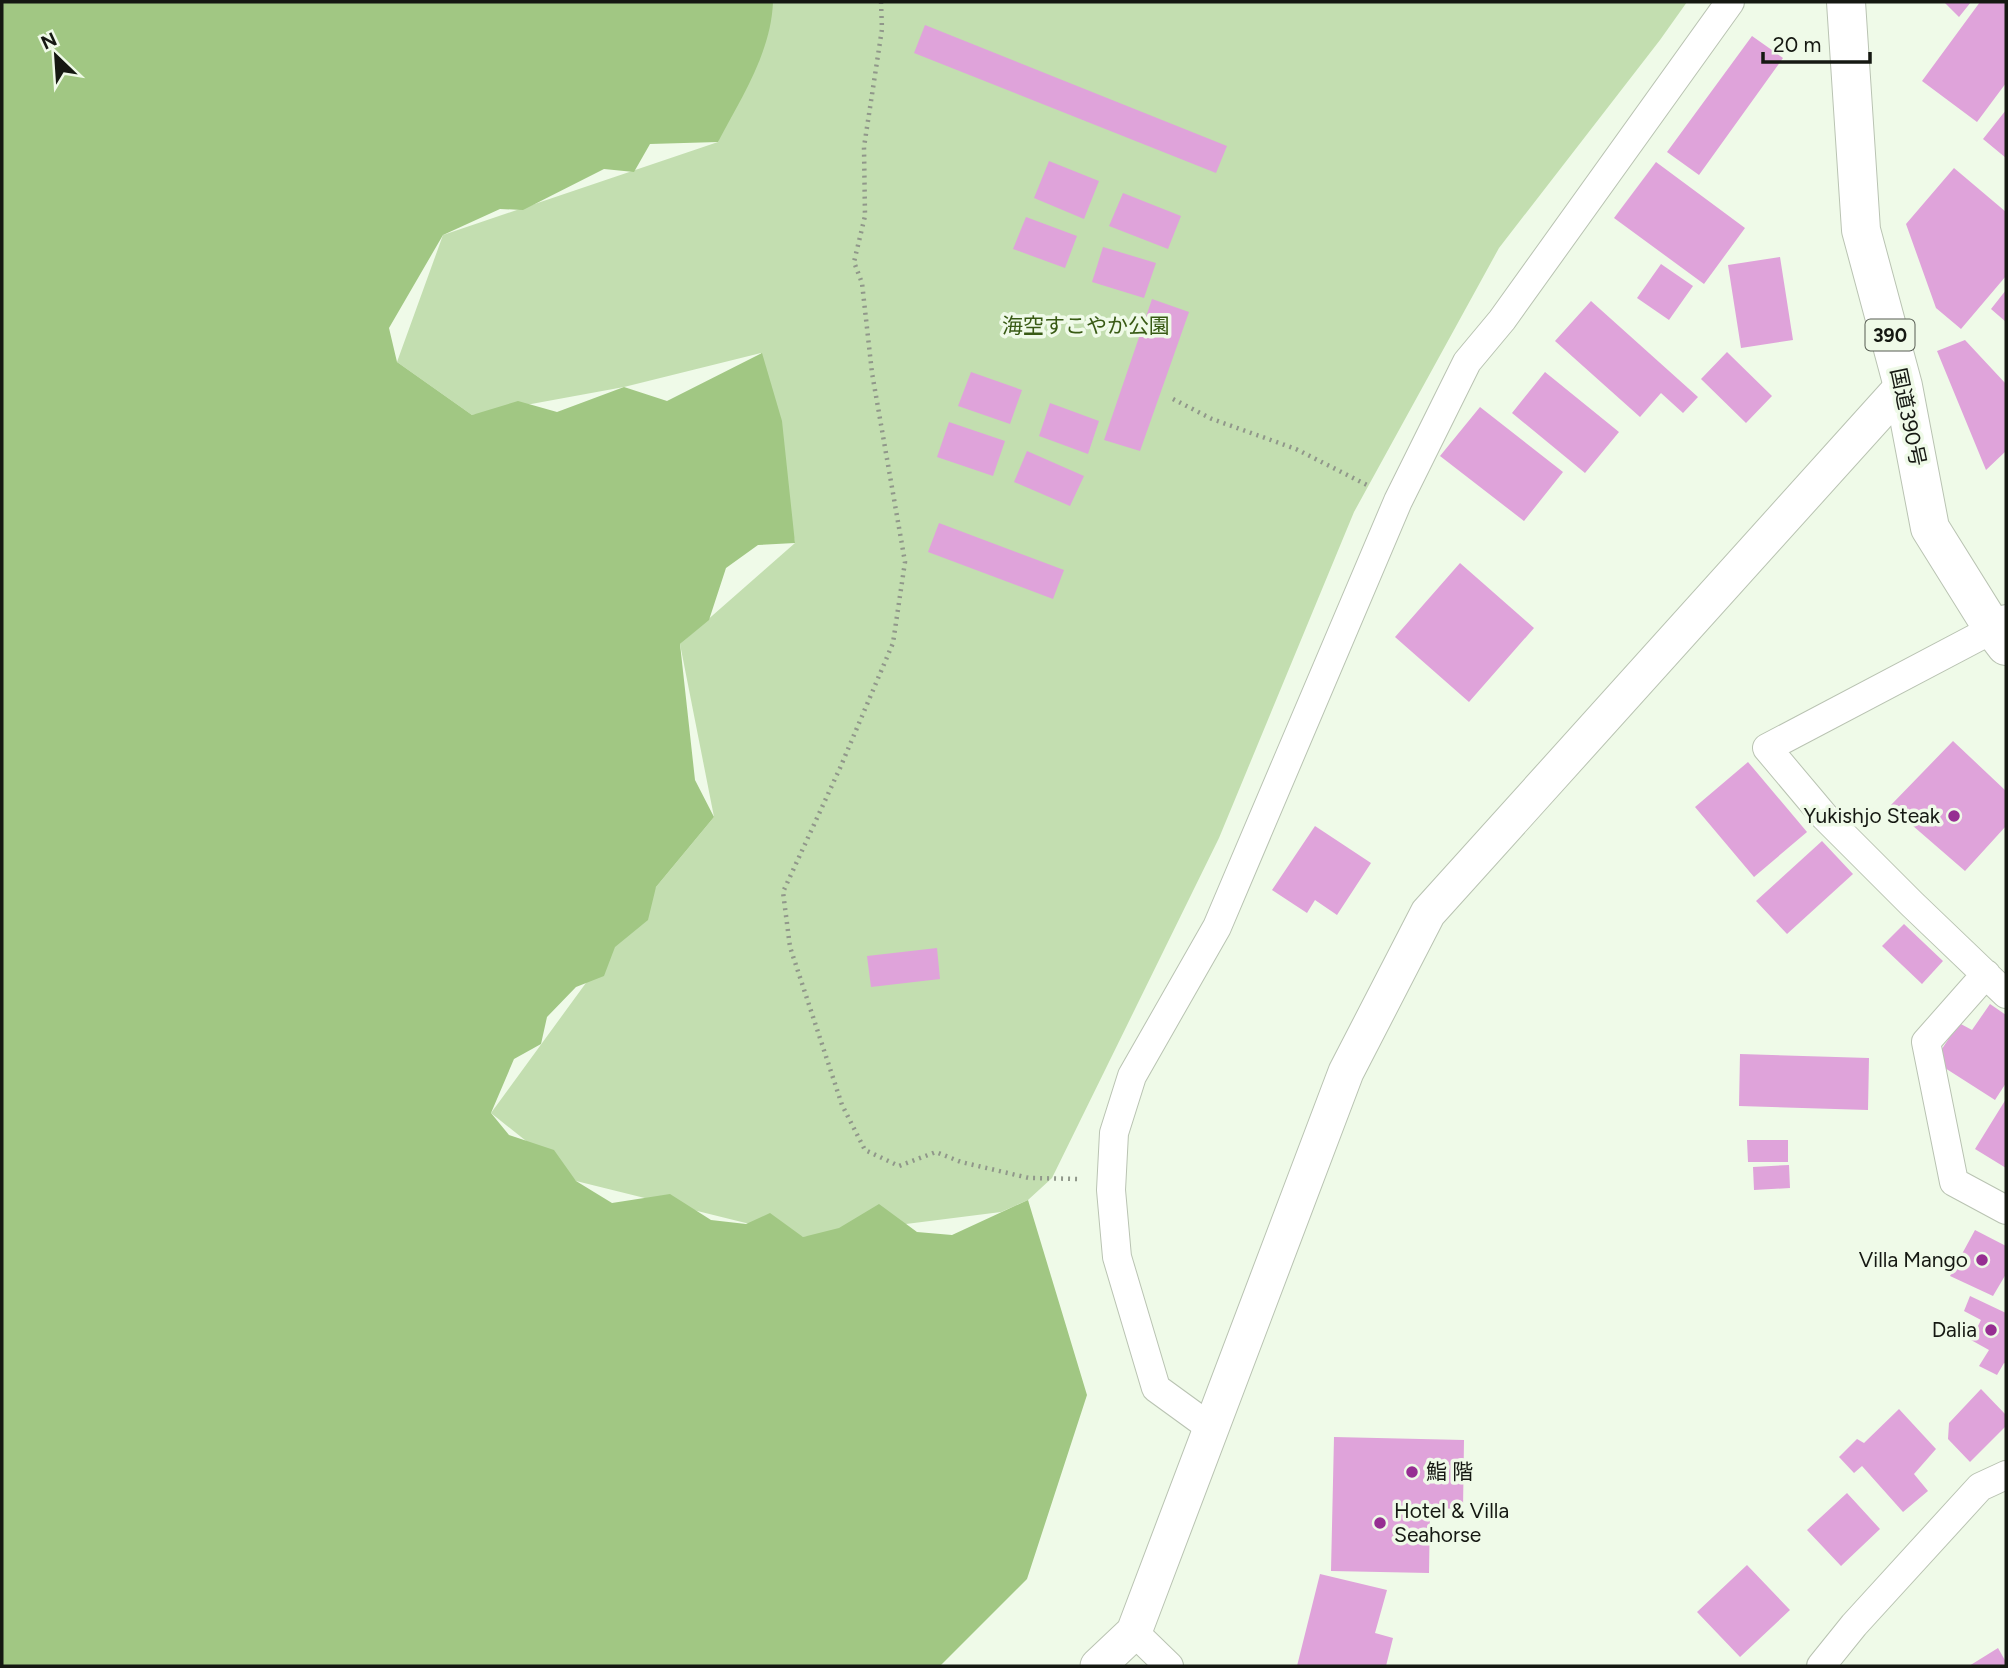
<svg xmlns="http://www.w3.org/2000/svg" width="2008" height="1668" viewBox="0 0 2008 1668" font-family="Figtree,'Noto Sans JP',sans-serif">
	<rect width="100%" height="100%" fill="#effae8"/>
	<path fill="#c3deb0" d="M751 2H1687L1660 40 1499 248 1354 512 1219 838 1052 1178 1028 1200 1001 1212 803 1237 576 1181 491 1113 656 887 714 817 680 644 795 543 761 353 624 387 472 415 397 362 443 235 718 142Z"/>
	<path fill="#a1c783" d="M2 2H773C771 53 741 98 718 142L650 144 634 172 604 169 523 210 500 209 443 235 389 328 397 362 472 415 518 401 557 412 624 387 667 401 762 353 782 421 795 543 758 545 726 568 709 620 680 644 695 780 714 817 656 887 648 920 615 947 604 976 576 987 547 1017 541 1044 514 1059 491 1113 509 1135 554 1150 576 1181 612 1203 670 1194 711 1220 746 1224 770 1213 803 1237 839 1228 879 1204 917 1232 952 1235 1028 1200 1087 1395 1027 1579 940 1666H2Z"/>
	<path fill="#dfa3da" d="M1944 2H1971L1959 17Z
		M1980 2H2006V83L1977 122 1922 81Z
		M925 25 1227 146 1216 173 914 53Z
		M1752 36 1783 58 1699 175 1667 152Z
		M2006 110V158L1983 139Z
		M1049 161 1099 181 1084 219 1034 198Z
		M1656 162 1745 228 1704 284 1614 218Z
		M1954 168 2006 212V276L1961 329 1936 308 1906 224Z
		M1123 193 1181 216 1168 249 1109 226Z
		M1026 217 1077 236 1065 268 1013 249Z
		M1103 247 1156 263 1144 298 1092 282Z
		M1780 257 1793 340 1741 348 1728 265Z
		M1661 264 1693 286 1669 320 1637 298Z
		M2006 290V322L1991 309Z
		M1152 299 1189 312 1140 451 1104 440Z
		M1591 301 1698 397 1683 413 1661 393 1640 417 1555 341Z
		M1965 340 2006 384V451L1986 470 1937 351Z
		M1727 352 1772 396 1746 423 1701 379Z
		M971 372 1022 390 1010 424 958 406Z
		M1545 372 1619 432 1585 473 1512 413Z
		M1050 403 1099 421 1088 454 1039 436Z
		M1480 407 1563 472 1524 521 1440 456Z
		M949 422 1005 441 993 476 937 457Z
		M1027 451 1084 476 1070 506 1014 482Z
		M939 523 1064 570 1053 599 928 552Z
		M1460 563 1534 628 1469 702 1395 637Z
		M1953 741 2006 791V826L1965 871 1890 806Z
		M1748 762 1807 832 1754 877 1695 807Z
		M1315 826 1371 863 1337 915 1315 900 1307 913 1272 890Z
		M1822 841 1853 874 1787 934 1756 901Z
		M1904 924 1943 961 1922 984 1882 946Z
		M937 948 940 979 871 987 867 956Z
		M1990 1004 2006 1015V1083L1995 1100 1934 1061 1959 1023 1972 1030Z
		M1740 1054 1869 1058 1868 1110 1739 1106Z
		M2006 1099V1168L1975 1149Z
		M1747 1140H1788V1162H1748Z
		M1789 1165 1790 1188 1754 1190 1753 1167Z
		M1975 1230 2006 1246V1274L1993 1296 1950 1276Z
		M1970 1296 2006 1313V1364L2004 1363 1997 1375 1979 1366 1989 1350 1971 1340 1981 1320 1964 1311Z
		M1981 1389 2006 1415V1426L1970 1462 1948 1439 1949 1423Z
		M1899 1409 1936 1449 1914 1474 1928 1491 1903 1512 1862 1466 1854 1473 1839 1457 1857 1439 1864 1443Z
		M1334 1437 1464 1440 1463 1509 1430 1508 1429 1573 1331 1571Z
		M1847 1493 1880 1529 1841 1566 1807 1530Z
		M1747 1565 1790 1610 1740 1657 1697 1612Z
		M1320 1574 1387 1590 1375 1633 1393 1638 1386 1666H1297Z
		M1998 1648 2006 1662V1666H1969Z"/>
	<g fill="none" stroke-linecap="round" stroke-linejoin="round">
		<g stroke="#b9c3b2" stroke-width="30">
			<path id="minor" d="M2006 619 1993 629 1767 748 1825 817 1912 904 2006 994
				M1986 974 1926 1042 1954 1182 2006 1210
				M1211 1428 1156 1388 1117 1257 1111 1190 1114 1133 1132 1076 1217 927 1398 501 1467 362 1502 320 1730 2
				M1134 1632 1169 1666
				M1821 1666 1854 1625 1980 1487 2006 1475"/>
		</g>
		<g stroke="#b9c3b2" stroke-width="37">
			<path id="tertiary" d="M1098 1666 1134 1632 1346 1072 1428 913 1903 386"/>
		</g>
		<g stroke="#b9c3b2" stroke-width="40">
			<path id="trunk" d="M1846 2 1861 230 1903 386 1930 528 1993 629 2006 646"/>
		</g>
		<path stroke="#90978a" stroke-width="4.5" stroke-dasharray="2 5" stroke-linecap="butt" d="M881 2 882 29 864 147 865 216 854 262 862 283 872 373 905 562 893 643 840 768 783 892 790 947 842 1105 865 1150 899 1166 936 1152 961 1162 1029 1178 1081 1179
			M1173 399 1212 419 1296 449 1369 486"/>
		<use href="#minor" stroke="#fff" stroke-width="28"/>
		<use href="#tertiary" stroke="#fff" stroke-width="35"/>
		<use href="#trunk" stroke="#fff" stroke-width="38"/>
	</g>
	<g fill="#962e92" stroke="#effae8" stroke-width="2.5">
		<circle cx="1954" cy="816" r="7"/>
		<circle cx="1982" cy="1260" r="7"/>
		<circle cx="1991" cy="1330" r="7"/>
		<circle cx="1412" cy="1472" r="7"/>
		<circle cx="1380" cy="1523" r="7"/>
	</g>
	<g text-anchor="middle" stroke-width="7" stroke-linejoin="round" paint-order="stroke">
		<rect fill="#effae8" stroke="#565c52" stroke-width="2" x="1865.5" y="319.5" width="49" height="31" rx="5"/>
		<g font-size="19" font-weight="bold" fill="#151812">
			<text x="1890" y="342">390</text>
		</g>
		<g font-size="21" fill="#385a14" stroke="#effae8">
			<text x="1086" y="333">海空すこやか公園</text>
		</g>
		<g font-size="21" fill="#151812" stroke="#effae8">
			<text transform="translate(1908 417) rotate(78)" y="7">国道390号</text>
		</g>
		<g font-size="21" fill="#151812" stroke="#effae8" text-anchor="end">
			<text x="1940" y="823">Yukishjo Steak</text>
			<text x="1968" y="1267">Villa Mango</text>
			<text x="1977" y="1337">Dalia</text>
			<text x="1426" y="1479" text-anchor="start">鮨 階</text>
			<text x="1394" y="1518" text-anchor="start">Hotel &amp; Villa<tspan x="1394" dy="24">Seahorse</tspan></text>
		</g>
	</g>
	<rect width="2008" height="1668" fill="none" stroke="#151812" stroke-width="7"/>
	<g transform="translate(56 56) rotate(335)" stroke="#effae8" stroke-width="5" paint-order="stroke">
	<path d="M0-5L12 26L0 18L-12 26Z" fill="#151812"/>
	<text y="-10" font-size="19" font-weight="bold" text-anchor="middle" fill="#151812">N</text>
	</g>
	<path d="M1763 52v10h107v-10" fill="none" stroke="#151812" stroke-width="3.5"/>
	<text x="1773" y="52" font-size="21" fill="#151812" stroke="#effae8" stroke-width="5" paint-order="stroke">20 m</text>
</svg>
